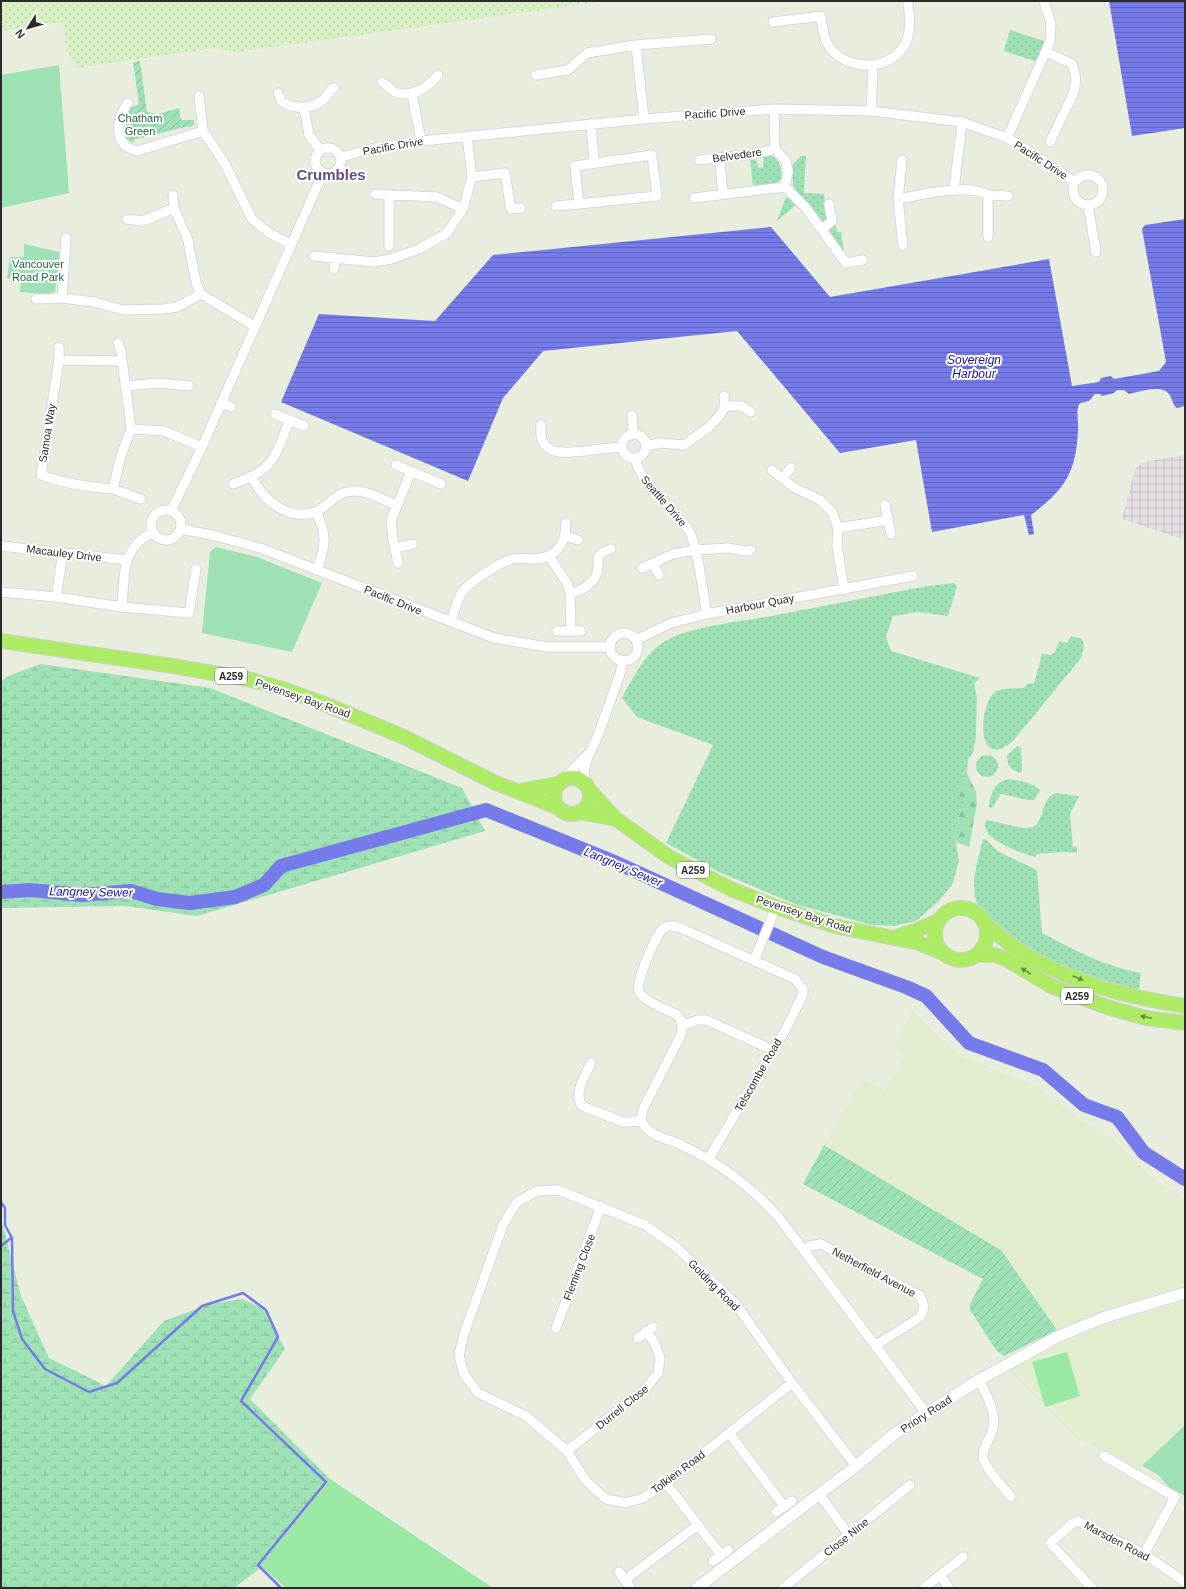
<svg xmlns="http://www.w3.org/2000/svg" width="1186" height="1589" viewBox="0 0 1186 1589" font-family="Arial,sans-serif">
	<defs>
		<pattern id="industrial-grid" width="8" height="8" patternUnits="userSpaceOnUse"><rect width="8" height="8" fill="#e5dee5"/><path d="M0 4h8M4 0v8" fill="none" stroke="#c5bfc5"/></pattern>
		<pattern id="grass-dots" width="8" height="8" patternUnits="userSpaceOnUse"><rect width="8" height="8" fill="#9de1b5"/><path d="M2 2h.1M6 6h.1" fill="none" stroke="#87c19c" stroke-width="1.8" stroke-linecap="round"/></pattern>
		<pattern id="forest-firs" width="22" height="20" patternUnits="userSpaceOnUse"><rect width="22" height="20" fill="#9de1b5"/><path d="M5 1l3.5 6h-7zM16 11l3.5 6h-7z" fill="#87c19c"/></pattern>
		<pattern id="wetland-marsh" width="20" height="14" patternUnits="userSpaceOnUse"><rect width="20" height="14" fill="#9de1b5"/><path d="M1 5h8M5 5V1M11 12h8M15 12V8" fill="none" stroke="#87c19c"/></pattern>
		<pattern id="sand-dots" width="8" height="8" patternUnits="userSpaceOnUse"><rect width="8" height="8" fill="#d8f0c3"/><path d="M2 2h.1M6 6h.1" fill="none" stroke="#bacea8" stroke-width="1.8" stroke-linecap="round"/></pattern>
		<pattern id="garden-furrows" width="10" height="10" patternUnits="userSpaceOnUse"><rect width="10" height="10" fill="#9de1b5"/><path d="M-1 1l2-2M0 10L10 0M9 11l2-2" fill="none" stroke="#87c19c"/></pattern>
		<pattern id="water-rules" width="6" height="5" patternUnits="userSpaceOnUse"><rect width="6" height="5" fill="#767bea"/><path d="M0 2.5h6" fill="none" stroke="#6165be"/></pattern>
	</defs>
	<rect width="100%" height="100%" fill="#e9edde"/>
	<path fill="url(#industrial-grid)" d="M1185 455V540L1122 519 1135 469 1143 462Z"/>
	<path fill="#e2edcf" d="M912 1010 957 1054 1034 1085 1077 1116 1113 1139 1150 1176 1185 1200V1286L1147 1296 1057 1330 1001 1250 824 1145 863 1078 885 1090 906 1055 894 1049Z
		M1185 1301V1425L1138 1470 1081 1439 1079 1441 1009 1371 1040 1353 1100 1327Z"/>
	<path fill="url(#grass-dots)" d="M1010 30 1044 41 1038 62 1004 51Z
		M770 155C779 159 783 168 781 179L776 184 753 186 750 159 757 161 758 168 763 167 764 157Z
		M801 156H806L804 193 824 194 827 219 825 222 820 221 795 189 793 184 792 165Z
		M786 197H789L797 204 777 221Z
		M836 225 837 232H841L845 258 829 234 831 228Z
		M954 583 957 586 948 616 919 612 893 616 886 637 891 651 980 678 974 684 977 697 976 736 973 753 968 759 967 773 962 777 963 803 954 833 959 860 953 883 939 901 916 921 895 926 872 925 795 904 721 873 666 843 713 745 637 717 622 698C634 676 647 649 671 638 698 626 737 622 766 617 818 607 870 597 922 587Z
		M1071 636 1082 639 1084 646 1081 658 1014 740C1010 743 1005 747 1001 749 975 756 982 702 994 693 1002 687 1014 689 1024 688L1028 683 1034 684 1042 654 1051 655 1055 652 1059 641 1067 643Z
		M1017 746 1021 748 1022 772 1019 773C1010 768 1007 766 1007 756Z
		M976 766a11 11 0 1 1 22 0a11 11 0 1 1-22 0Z
		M1010 779 1028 783 1037 787 1040 791 1034 800H1027L1002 794 1000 795 992 808H990L989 806C991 792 995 781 1010 779Z
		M1056 793 1079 796 1070 814 1073 847H1077V853L1066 852 1036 854V857C1025 855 992 842 987 832 985 829 985 825 985 822L987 820 1023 828 1034 827C1046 816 1041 798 1056 793Z
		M983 839H985L999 852 1037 870 1042 933C1074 950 1106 967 1141 973L1139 989C1102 990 996 942 979 908 968 887 978 861 983 839Z"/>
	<path fill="url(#forest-firs)" d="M967 773 976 792 977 804 969 847 956 842 954 833 963 803 957 792 962 777Z"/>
	<path fill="url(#wetland-marsh)" d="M40 664 210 688 462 788 485 831 197 916 125 906 1 908V681L8 676Z
		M1 1218 21 1296 49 1358 106 1386 164 1321 210 1304 242 1299 264 1309 285 1349 250 1399 330 1479 262 1567 234 1588H1Z"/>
	<path fill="url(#sand-dots)" d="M1 1H605L236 52 215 48 76 68 66 49 63 22 1 31Z"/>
	<path fill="#9de1b5" d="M59 65 69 193 1 208V75Z
		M24 244 59 252 60 256 55 292 42 294 20 292 21 281 7 278 10 257H24Z
		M216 547 257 557 322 583 292 652 202 633 210 552Z
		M1185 1425V1496L1170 1488 1157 1474 1142 1466Z"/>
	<path fill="url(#garden-furrows)" d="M140 61 147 112 158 114 179 108 181 120H194V124L191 127C186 125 146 138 135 139L133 143 126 138 128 133 124 111 139 104 133 62Z
		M824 1145 1001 1250 1057 1330 1004 1356 996 1350 970 1310V1304L983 1279 803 1184Z"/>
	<path fill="#99e8a3" d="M1067 1352 1080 1396 1045 1407 1032 1362Z
		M330 1479 490 1586V1588H286L262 1567Z"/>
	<path fill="url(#water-rules)" d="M1109 1H1185V128L1132 136Z
		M1185 219V406L1177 408C1172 405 1173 399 1169 394 1161 384 1140 392 1129 394L1124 390H1117L1114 393 1102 396 1100 394H1095L1089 401 1080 403C1075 410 1079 421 1078 430 1076 474 1064 490 1031 515L1034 534 1029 535 1024 515 932 532 916 440 840 453 737 331 543 351 503 398 468 481 281 402 319 314 435 321 493 255 771 227 830 297 1049 259 1072 386 1099 382 1101 378 1111 376 1114 379 1159 371 1166 362 1142 229 1145 225Z"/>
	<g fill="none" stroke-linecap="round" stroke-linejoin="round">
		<path stroke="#767bea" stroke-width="2.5" d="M1 1202 5 1208V1225L12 1238 13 1311 22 1339 45 1369 89 1392 117 1383 202 1306 243 1293 266 1310 278 1337 241 1401 326 1482 258 1565 281 1588
			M1 1246 11 1238"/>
		<path stroke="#767bea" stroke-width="14" d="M1 892 30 890 82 895 131 891 157 899 190 903 235 897 264 885 281 866 486 810 617 863 823 957 906 987 926 996 969 1043 1043 1070 1084 1105 1117 1117 1144 1153 1185 1179"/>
		<g stroke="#dcd4e3" stroke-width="11">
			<path id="minor" d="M773 22 821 16C822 26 823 35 827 43 843 73 894 73 907 40 911 28 910 16 908 4
				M636 45 644 119
				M1046 52 1072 64C1076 75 1077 83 1073 94L1050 142
				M536 75 568 70 587 53 636 45 711 39
				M382 82C387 85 392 91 397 93 414 97 428 87 438 75
				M278 93 282 102C301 112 322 108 331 89L334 88
				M412 94 421 141
				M199 96 203 131 225 164 252 219 269 233 290 244
				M128 103C116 119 112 146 137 151L203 131
				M304 108 309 135 320 150
				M774 109 775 149 786 161 788 171 785 187
				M871 111 873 67
				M591 124 594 162
				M1007 138 1050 42 1051 24 1044 1
				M315 161a13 13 0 1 1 26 0a13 13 0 1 1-26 0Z
				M341 157 379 147 421 141 644 119 774 109 871 111 962 122 1007 138 1020 145 1075 182
				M699 160 755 154 775 149
				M720 163 723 194
				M1073 190a15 15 0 1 1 30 0a15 15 0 1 1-30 0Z
				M472 177 505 173 511 209 521 208
				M785 187 805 207 846 263 863 260
				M954 190 962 122
				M375 194 437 197 463 209
				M173 195 174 208 188 240 196 283 201 294 254 326
				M988 195 1008 196
				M694 198 785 187
				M898 199 902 160
				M1088 205 1096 252
				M556 206 579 204 575 166 652 155 657 196 579 204
				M127 219 143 221 174 208
				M822 229 832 221 829 204
				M389 246V194
				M903 246 898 199C920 195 969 183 988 195V237
				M314 256 374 262 391 259 419 249 447 233 463 209 472 177 467 136
				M334 269 335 258
				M62 298 66 238
				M36 299 62 298 94 302 123 310 163 309 177 307 201 294
				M118 343 121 351 131 429
				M59 347V360L41 475C64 484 88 487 113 489L121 456 131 429 164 431 202 447
				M59 360 122 361
				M125 386 159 383 189 386
				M221 402 231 407
				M725 406H742L751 412
				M275 414 304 426
				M632 415 633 434
				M541 425C538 457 563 453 585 451 597 449 610 448 622 447
				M622 446a12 12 0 1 1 24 0a12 12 0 1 1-24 0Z
				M646 446 660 443 684 445 709 427 721 414 725 406 724 396
				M635 458C642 488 673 505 689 531 698 546 703 595 707 614
				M396 465 441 484
				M772 470 793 487 820 500 832 512 838 528 837 545 844 590
				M252 477C264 502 289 521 316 512
				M783 479 791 467
				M233 484C276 469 273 459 290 420
				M113 489 141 499
				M885 505 891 534
				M151 525a15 15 0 1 1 30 0a15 15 0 1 1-30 0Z
				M171 511 202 447 323 173
				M838 528 888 520
				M181 529 216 536 260 548 494 638 547 647H610
				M566 536 578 540
				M1 546 127 560
				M395 548 413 544
				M549 556 567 583 570 593 571 631
				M398 563 393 539 391 520 411 472
				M653 564 659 575
				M642 568 673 554 695 550 727 548 745 551 751 550
				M317 570C325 546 328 536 316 512 325 507 331 500 339 495 359 484 378 498 396 505
				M1 592 56 597 63 552
				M570 594C583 590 597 583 598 567 599 563 596 558 600 555 602 552 608 550 611 549
				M56 597 122 607 189 613 196 569
				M122 607C125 575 120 549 153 532
				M451 622C454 612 457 599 463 591 471 581 498 564 509 560 518 557 525 559 534 559 556 558 566 544 566 523
				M557 631H581
				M610 647a14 14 0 1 1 28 0a14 14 0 1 1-28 0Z
				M636 640 671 623 707 614 913 576
				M564 779 587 755
				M585 785C582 760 590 755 598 735 606 713 614 692 621 670L622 660
				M754 961 776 907
				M682 1026 698 1020H706L773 1050
				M591 1063C585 1077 573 1093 582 1106L623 1122H629L641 1120
				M641 1120 643 1109 682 1033 681 1020 677 1015C668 1010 642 1001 639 991 635 983 657 931 665 927 671 924 677 927 683 929L795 979 803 989V994L787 1027 709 1158
				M641 1120C648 1137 668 1138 683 1146 721 1164 752 1187 780 1219L926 1413
				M804 1250 810 1246 821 1244 919 1295C925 1304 925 1310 919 1318L876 1345
				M556 1328 601 1206
				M638 1338 653 1327
				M979 1380C987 1396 998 1414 992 1432 989 1441 980 1450 984 1461 987 1470 1005 1489 1011 1497
				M792 1383 666 1483 643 1498 626 1503 606 1499 586 1481 567 1451 526 1416 478 1393 464 1374 459 1355 464 1334 503 1225 517 1202 537 1191 558 1190 645 1225 676 1247 735 1303 792 1383 856 1466
				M729 1433 784 1506
				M567 1451 646 1388 658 1373 660 1358 654 1342 646 1331
				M1104 1456 1175 1497 1144 1554
				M666 1483 721 1555
				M819 1494 849 1535
				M776 1512 792 1501
				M713 1561 728 1550
				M619 1572 630 1587
				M940 1575 949 1588
				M625 1580 698 1525
				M783 1588 910 1485
				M924 1588 963 1557
				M1092 1588 1050 1543 1073 1523 1078 1521 1144 1554 1185 1582"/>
		</g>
		<g stroke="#dcd4e3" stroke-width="13">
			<path id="tertiary" d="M697 1588 856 1466 893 1435 979 1380 1057 1337 1105 1317 1185 1293"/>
		</g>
		<g stroke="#d0d0d0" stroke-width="16">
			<path id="primary" d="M1 641 173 666 248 679 286 690 327 705 404 737 496 783 557 807
				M554 796a18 18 0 1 1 36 0a18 18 0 1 1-36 0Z
				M589 790 616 819 669 857 731 889 776 907 839 927 919 943 943 953
				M519 791 558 784
				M579 812 616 819
				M935 934a26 26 0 1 1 52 0a26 26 0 1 1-52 0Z
				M985 923C1037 974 1115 995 1185 1006
				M896 937 915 931 938 921
				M976 955H995L1006 959 1051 986 1107 1007 1146 1018 1185 1023"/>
		</g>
		<use href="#minor" stroke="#fff" stroke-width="9"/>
		<use href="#tertiary" stroke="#fff" stroke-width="11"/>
		<use href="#primary" stroke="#adeb65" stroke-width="14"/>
	</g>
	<defs><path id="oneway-solid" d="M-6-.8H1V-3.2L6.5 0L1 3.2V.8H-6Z"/></defs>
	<g fill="#6c8b48">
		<use href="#oneway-solid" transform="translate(1026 971) rotate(-148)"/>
		<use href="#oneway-solid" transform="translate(1078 978) rotate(23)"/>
		<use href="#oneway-solid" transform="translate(1146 1017) rotate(-168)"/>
	</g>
	<g text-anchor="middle" stroke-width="4" stroke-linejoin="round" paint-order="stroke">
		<g fill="#fff" stroke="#6b6b6b" stroke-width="1">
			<rect x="215" y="668" width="32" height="16" rx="3"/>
			<rect x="677" y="862" width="32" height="16" rx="3"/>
			<rect x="1061" y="988" width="32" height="16" rx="3"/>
		</g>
		<g font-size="10" font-weight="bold" fill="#2b2b2b">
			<text x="231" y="680">A259</text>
			<text x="693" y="874">A259</text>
			<text x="1077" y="1000">A259</text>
		</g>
		<g font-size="11" fill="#2b2b2b" stroke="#fff">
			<text transform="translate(715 113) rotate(-4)" y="4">Pacific Drive</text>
			<text transform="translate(393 146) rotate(-10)" y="4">Pacific Drive</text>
			<text transform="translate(737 155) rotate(-8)" y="4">Belvedere</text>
			<text transform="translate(1041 160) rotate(33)" y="4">Pacific Drive</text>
			<text transform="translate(47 433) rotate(-81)" y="4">Samoa Way</text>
			<text transform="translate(664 501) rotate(49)" y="4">Seattle Drive</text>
			<text transform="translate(64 553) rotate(7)" y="4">Macauley Drive</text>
			<text transform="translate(393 600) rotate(22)" y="4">Pacific Drive</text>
			<text transform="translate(760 604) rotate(-11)" y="4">Harbour Quay</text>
			<text transform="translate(303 698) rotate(19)" y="4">Pevensey Bay Road</text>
			<text transform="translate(804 914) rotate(18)" y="4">Pevensey Bay Road</text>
			<text transform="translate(758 1075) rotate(-60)" y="4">Telscombe Road</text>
			<text transform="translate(579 1267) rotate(-69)" y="4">Fleming Close</text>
			<text transform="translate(874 1272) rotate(28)" y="4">Netherfield Avenue</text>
			<text transform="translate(714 1285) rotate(45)" y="4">Golding Road</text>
			<text transform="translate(622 1407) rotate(-39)" y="4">Durrell Close</text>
			<text transform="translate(926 1414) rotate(-33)" y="4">Priory Road</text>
			<text transform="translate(678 1472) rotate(-37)" y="4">Tolkien Road</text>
			<text transform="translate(846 1537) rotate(-39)" y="4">Close Nine</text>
			<text transform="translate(1117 1541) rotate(28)" y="4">Marsden Road</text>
		</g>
		<g font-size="11" fill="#1d6641" stroke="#fff">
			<text x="140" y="122">Chatham<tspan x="140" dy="13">Green</tspan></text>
			<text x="38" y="268">Vancouver<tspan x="38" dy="13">Road Park</tspan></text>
		</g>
		<g font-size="12" font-style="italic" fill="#181398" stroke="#fff">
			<text x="974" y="364">Sovereign<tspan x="974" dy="14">Harbour</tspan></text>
			<text transform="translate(623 867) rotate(23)" y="4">Langney Sewer</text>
			<text transform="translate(91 892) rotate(1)" y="4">Langney Sewer</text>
		</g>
		<g font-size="15" font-weight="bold" fill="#654d7b" stroke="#fff">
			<text x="331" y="180">Crumbles</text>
		</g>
	</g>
	<rect width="1186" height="1589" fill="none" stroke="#2b2b2b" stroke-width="4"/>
	<g transform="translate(28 28) rotate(233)" stroke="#ffffff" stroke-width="3" paint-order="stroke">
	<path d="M0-3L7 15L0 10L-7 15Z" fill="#2b2b2b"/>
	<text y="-6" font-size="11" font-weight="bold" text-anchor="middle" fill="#2b2b2b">N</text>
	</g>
</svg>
